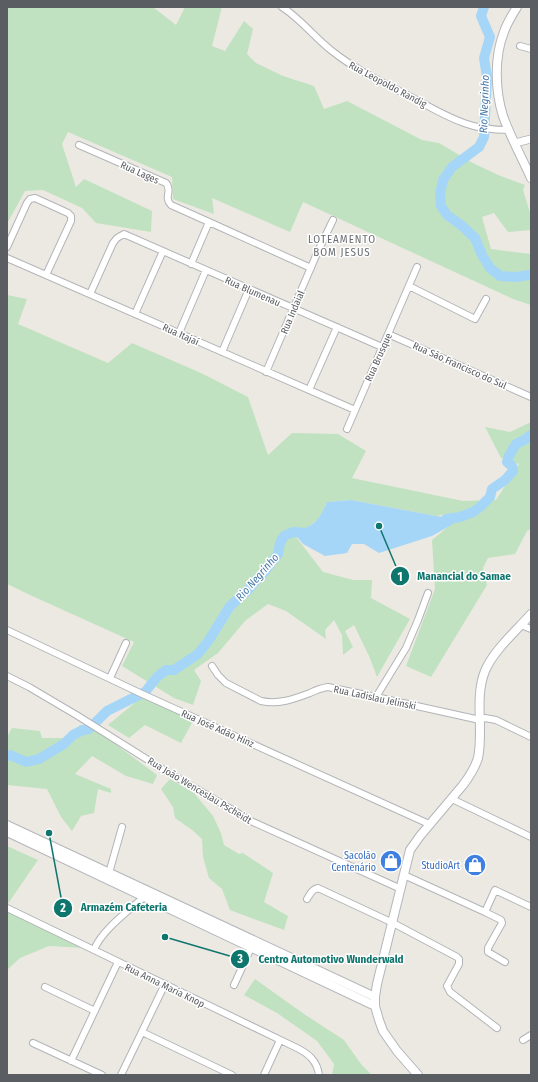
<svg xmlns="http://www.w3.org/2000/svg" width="538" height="1082" viewBox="0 0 538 1082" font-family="'Fira Sans Condensed',sans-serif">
	<rect width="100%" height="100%" fill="#ece9e2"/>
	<path fill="#c0e2c0" d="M7 7H153L176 25 185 7H222L212 46 225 51 244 21 253 29 247 54 256 63 283 76 314 86 324 109 347 101 422 140 439 143 473 163 498 175 525 185 523 190 531 216V230L508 232 494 213 482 217 491 249 531 254V305L513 299 303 202 290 232 212 198 214 214 173 199 172 177 68 132 62 144 76 187 84 179 152 211 151 232 96 223 82 208 43 190 25 191 8 222 7 221Z
		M7 295 27 299 18 324 108 363 132 343 201 373 248 397 268 455 292 433 338 434 366 451 352 478 463 501 496 500 519 464 501 458 485 427 510 432 531 422V529L527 531 515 554 488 558 483 568 487 585 431 677 406 666 435 589 432 540 467 511 436 516 351 500 327 502 320 518 307 528 293 533 323 572 353 580H372L371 598 410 619 377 677 369 656 354 625 345 631 353 647 343 655 342 635 334 620 325 630 326 639 286 611 268 604 245 621 218 653 194 670 201 681 193 705 174 698 122 666 134 642 30 595 7 584Z
		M143 696 193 721 181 743 145 725 129 738 108 725Z
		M80 725 95 729 157 775 153 784 126 776 92 756 75 774 111 789V793L98 789 94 813 81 816 72 831 61 817 47 789 7 785V737L12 728 40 731 42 738H65Z
		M170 779 194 793 213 816 221 833 224 845 239 854 243 853 273 873 264 902 288 916 284 930 230 910 222 889 209 878 203 857 202 839 192 830 175 818 173 807 161 789Z
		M7 846 38 860 7 905Z
		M7 908 85 948 49 946 20 958 7 970Z
		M255 979 304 1014 344 1040 361 1064 372 1075H332L334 1064 317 1041 277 1013 244 995Z"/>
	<path fill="#a5d6f8" d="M351 500 436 516 451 518 460 517 453 524 432 536 379 553 364 544H352L347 553 325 556 303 544 293 532C315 526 318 522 327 502Z"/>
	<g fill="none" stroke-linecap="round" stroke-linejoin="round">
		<path stroke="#a5d6f8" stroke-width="10" d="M484 7 481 16 490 37 484 58 487 77 484 137 479 147 452 167 443 180 440 194 441 206 447 215 461 225 475 238 482 255 490 268 500 276 516 277 529 275 531 276
			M446 519 460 517 473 512 480 507 490 497 492 489 505 480 513 471 512 466 507 462 509 456 516 444 526 439 531 435
			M7 756 10 755 26 762 39 759 64 744 73 735 83 730 89 729 107 711 145 692 157 677 166 670H174L198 654 209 640 230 606 246 592 264 572 278 554 280 543 284 536 293 532 307 533"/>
		<g stroke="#b2b4b8" stroke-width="8">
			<path id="minor" d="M282 7C301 19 314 37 332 51 356 70 382 82 409 96 427 105 444 116 464 123 477 128 494 130 509 130
				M520 46 531 49
				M79 145 166 183C173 191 163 197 171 205L209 222 191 264
				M209 222 311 268
				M7 247 27 203 30 199 35 198 68 213 71 216V221L46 275
				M7 258 355 410
				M409 286 475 319 486 299
				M90 294 113 243 117 238 124 234 382 347
				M135 314 163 251
				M179 333 206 270
				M388 334 531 397
				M222 352 249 289
				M266 372 318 251 333 220
				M309 390 337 327
				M347 429 417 267
				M521 625 531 629
				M7 630 140 693 429 824
				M212 666 218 675 226 683 261 701C278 705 294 699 310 693 316 690 321 688 328 687L376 697 480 720 485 718 496 720 531 737
				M7 676 29 687 78 716 164 770 253 822 401 889
				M110 678 126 643
				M376 697 406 648 418 620 428 593
				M452 799 531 837
				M109 873 122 827
				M404 875 485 912 495 890 531 907
				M307 899C310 894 312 889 318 888L393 923 457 957 459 959V964L447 986 450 992 497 1028
				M7 908 297 1048C309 1054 317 1061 319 1075
				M485 912 501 920 502 923 488 948V952L505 962
				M94 950C101 931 128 911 144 897
				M234 985 251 948
				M45 987 95 1011
				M142 1032 232 1075
				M523 1040 531 1035
				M33 1043 102 1075
				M71 1061 118 962
				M121 1075 165 984
				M264 1075 280 1040"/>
		</g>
		<g stroke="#b2b4b8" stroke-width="9">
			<path id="tertiary" d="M515 143 531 139"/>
		</g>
		<g stroke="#b3b6bb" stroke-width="10">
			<path id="secondary" d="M517 7C512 15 507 23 504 32 494 57 495 90 503 116 510 136 522 158 531 178
				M7 825 375 997
				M7 832 375 1006
				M418 1075 397 1051 383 1031 379 1020 375 1006V997L377 984 410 850 420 836 463 785C469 777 475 768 478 758 484 730 474 698 485 671 493 651 517 630 531 614"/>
		</g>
		<use href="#minor" stroke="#fff" stroke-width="6"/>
		<use href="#tertiary" stroke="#fff" stroke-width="7"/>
		<use href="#secondary" stroke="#fff" stroke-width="8"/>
	</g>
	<defs>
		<g id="shop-disc" transform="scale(1.15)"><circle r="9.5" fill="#3f7fe0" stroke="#fff"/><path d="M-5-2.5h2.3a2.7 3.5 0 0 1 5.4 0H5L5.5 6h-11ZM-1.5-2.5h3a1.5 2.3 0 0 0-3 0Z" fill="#fff"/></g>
	</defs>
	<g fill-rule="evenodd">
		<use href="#shop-disc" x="391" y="861"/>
		<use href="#shop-disc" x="475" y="865"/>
	</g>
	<g text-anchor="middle" stroke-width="3" stroke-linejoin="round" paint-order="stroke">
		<g font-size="10" fill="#5a5d61" stroke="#fff">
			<text transform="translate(388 84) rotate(28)" y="4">Rua Leopoldo Randig</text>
			<text transform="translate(140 172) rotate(24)" y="4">Rua Lages</text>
			<text transform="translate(253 291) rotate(24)" y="4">Rua Blumenau</text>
			<text transform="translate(292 312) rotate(-67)" y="4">Rua Indaial</text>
			<text transform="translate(181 334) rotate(24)" y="4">Rua Itajaí</text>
			<text transform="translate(378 357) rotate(-66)" y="4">Rua Brusque</text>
			<text transform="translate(460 365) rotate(24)" y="4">Rua São Francisco do Sul</text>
			<text transform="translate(375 697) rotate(12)" y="4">Rua Ladislau Jelinski</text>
			<text transform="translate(218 728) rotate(24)" y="4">Rua José Adão Hinz</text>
			<text transform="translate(200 790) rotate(31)" y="4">Rua João Wenceslau Pscheidt</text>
			<text transform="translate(165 985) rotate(26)" y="4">Rua Anna Maria Knop</text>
		</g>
		<g font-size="10" fill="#366cbe" stroke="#fff" text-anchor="end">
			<text x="376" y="859">Sacolão<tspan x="376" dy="12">Centenário</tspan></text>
			<text x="460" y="869">StudioArt</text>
		</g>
		<g font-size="11" font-style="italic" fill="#4578a7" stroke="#fff">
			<text transform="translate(484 104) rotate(-88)" y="4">Rio Negrinho</text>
			<text transform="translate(257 577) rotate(-49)" y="4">Rio Negrinho</text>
		</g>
		<g font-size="11" letter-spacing="1" fill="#6b6f73" stroke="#fff">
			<text x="342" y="243">LOTEAMENTO<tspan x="342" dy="13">BOM JESUS</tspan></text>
		</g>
	</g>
	<path fill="none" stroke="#0f766e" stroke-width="1.5" d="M379 526L400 576M49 833L63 908M165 937L240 959"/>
	<g fill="#0f766e" stroke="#fff" stroke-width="1.5">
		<circle cx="379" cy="526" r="4"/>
		<circle cx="49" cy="833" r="4"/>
		<circle cx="165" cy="937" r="4"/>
		<circle cx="400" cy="576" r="10"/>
		<circle cx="63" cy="908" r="10"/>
		<circle cx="240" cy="959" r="10"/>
	</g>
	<g font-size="12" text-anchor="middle" font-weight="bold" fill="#fff">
		<text x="400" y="581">1</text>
		<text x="63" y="912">2</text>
		<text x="240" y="963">3</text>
	</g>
	<g font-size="11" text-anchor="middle" font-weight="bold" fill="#0f766e" stroke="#fff" stroke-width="3" stroke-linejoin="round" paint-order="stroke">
		<text x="464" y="580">Manancial do Samae</text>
		<text x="124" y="911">Armazém Cafeteria</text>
		<text x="331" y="963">Centro Automotivo Wunderwald</text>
	</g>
	<rect width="538" height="1082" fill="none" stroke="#5a5d61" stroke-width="16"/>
</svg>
